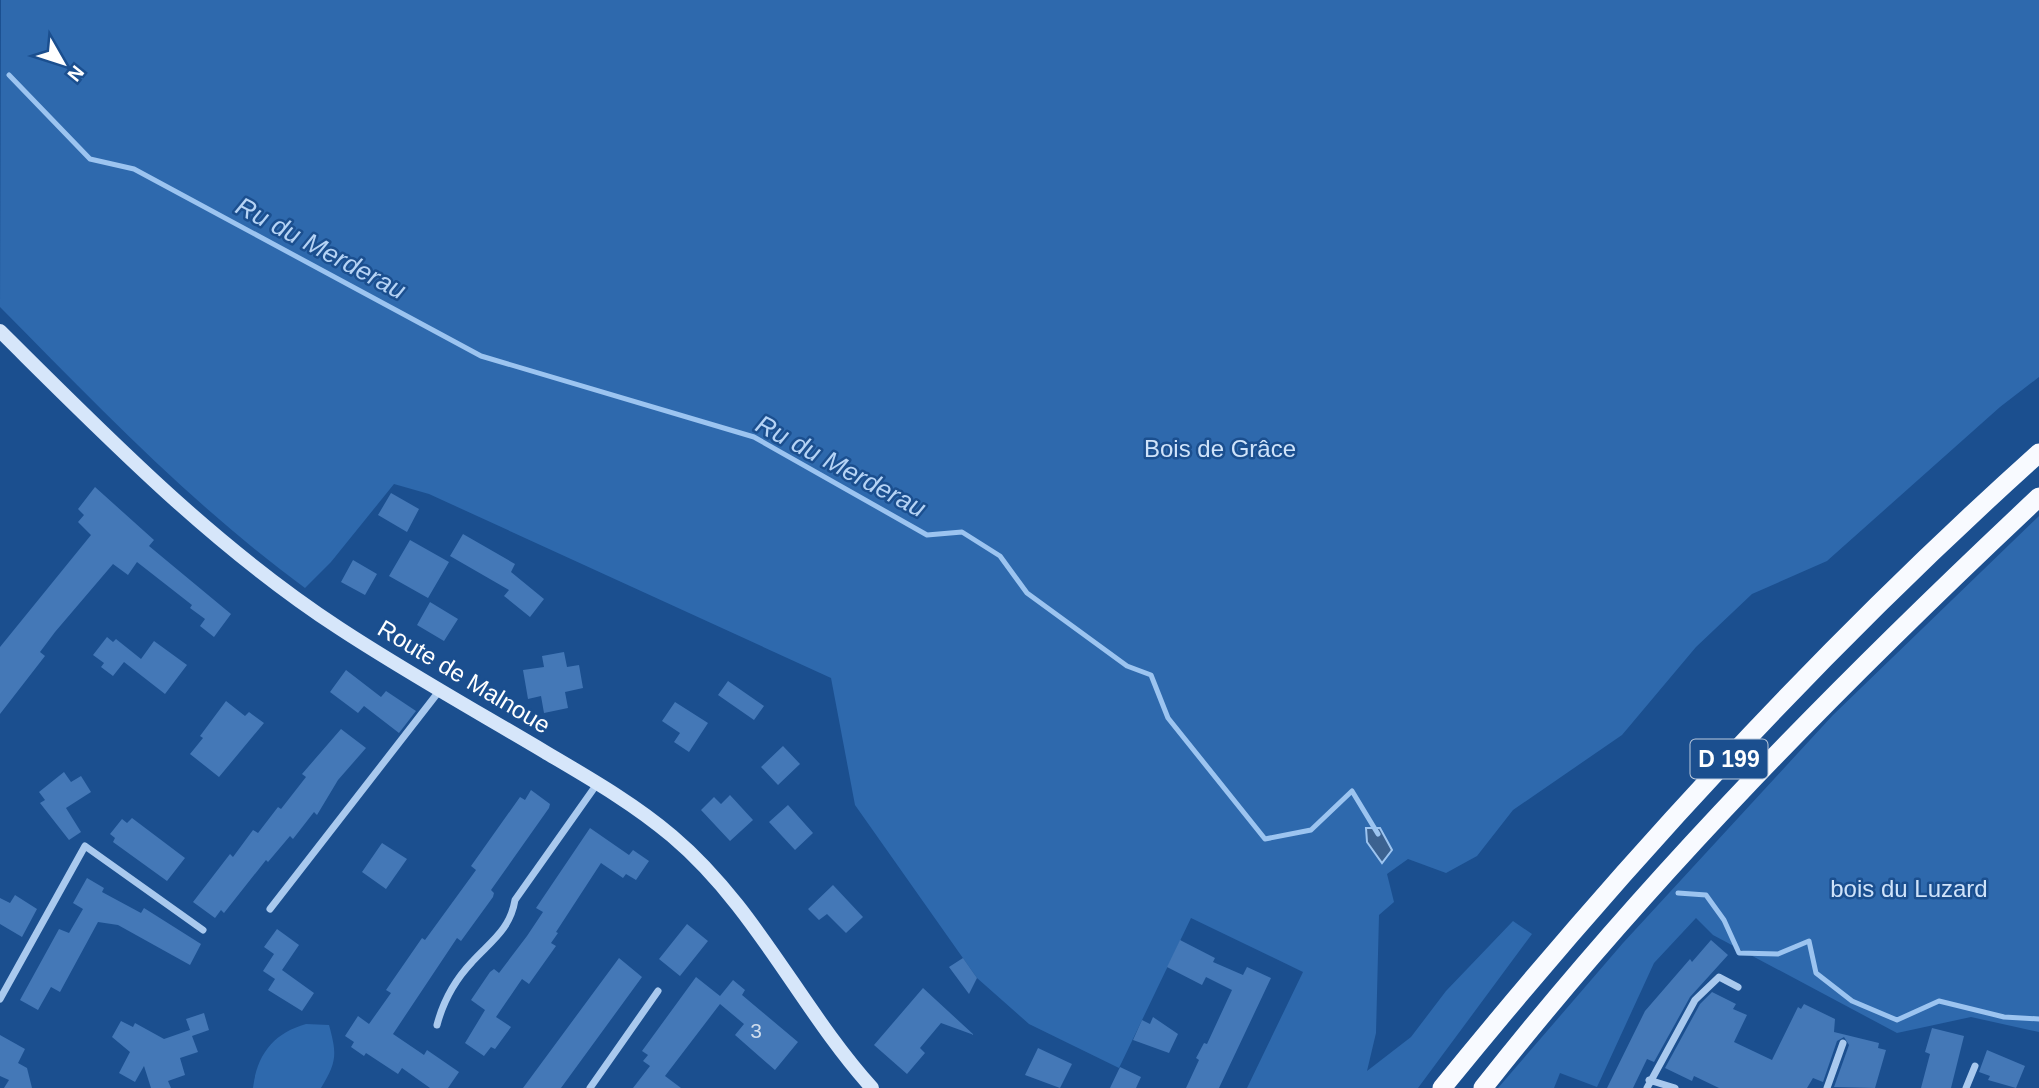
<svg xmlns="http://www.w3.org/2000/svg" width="2039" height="1088" viewBox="0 0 2039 1088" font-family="Arial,sans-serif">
	<rect width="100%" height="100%" fill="#1b4f8f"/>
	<path fill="#2e69ad" d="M2039 0V377L2000 407 1827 561 1752 594 1696 647 1622 735 1513 810 1477 856 1446 873 1408 859 1387 874 1394 902 1379 915 1376 1033 1367 1071 1411 1037 1446 991 1513 921 1532 934 1418 1088H1247L1303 972 1191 918 1119 1068 1029 1024 977 978 855 805 831 678 429 494 394 484 331 562 305 588C193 506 97 405 0 307L1 0Z
		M2039 516V1032L1971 1017 1897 1033 1713 935 1696 918 1654 963 1597 1087 1560 1073 1554 1088H1498L1623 943 1833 715Z
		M306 1024 329 1025C337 1054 337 1062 321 1088H253C257 1054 274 1033 306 1024Z"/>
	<path fill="#3c6290" stroke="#9cc4f0" stroke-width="2" d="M1366 828H1380L1392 850 1382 863 1367 842Z"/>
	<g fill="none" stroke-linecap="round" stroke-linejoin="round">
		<path stroke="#9cc4f0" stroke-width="5" d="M9 75 90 159 134 169 481 356 754 437 927 535 962 532 1000 556 1027 593 1127 666 1151 675 1168 718 1265 839 1311 830 1352 791 1378 834
			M1678 893 1706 895 1724 920 1739 953 1778 954 1809 941 1816 973 1852 1001 1897 1020 1939 1001 2004 1017 2039 1019"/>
	</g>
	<path fill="#4478b7" d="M95 487 154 540 149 546 231 614 214 637 200 626 205 619 190 608 192 605 137 562 128 575 113 564 55 632 40 652 45 656 0 714V647L91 535 78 522 84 515 78 509Z
		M391 493 419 509 407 532 378 515Z
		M463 534 515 564 511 572 544 599 530 617 504 596 509 590 450 556Z
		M410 540 449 562 428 598 389 576Z
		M353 560 377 574 365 595 341 582Z
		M430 602 458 619 444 641 417 625Z
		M107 637 113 642 116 639 141 659 154 641 187 665 165 694 124 662 113 676 101 667 104 663 93 655Z
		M564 652 567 667 579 665 583 688 565 692 568 708 544 713 541 696 528 699 523 670 544 667 542 656Z
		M346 670 381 697 386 691 416 711 399 733 364 706 358 713 330 692Z
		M728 681 764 706 754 720 718 695Z
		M226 701 245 716 249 712 264 723 219 777 190 754 203 738 200 736Z
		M675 702 708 723 689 752 674 742 680 733 662 721Z
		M341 729 366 748 338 780 317 815 314 812 293 839 290 836 268 862 266 860 224 913 221 910 215 918 193 902 230 854 233 857 253 830 258 833 278 807 281 809 306 777 302 774Z
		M783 746 800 764 778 785 761 767Z
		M64 772 71 782 81 776 91 792 66 808 81 832 69 840 40 803 45 800 39 792Z
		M531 790 550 804 549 808 491 890 494 893 493 897 461 941 457 938 393 1034 424 1055 427 1050 459 1072 448 1088H430L402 1068 398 1074 366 1053 364 1056 351 1047 354 1042 345 1036 358 1016 369 1024 391 993 386 990 422 938 425 940 476 870 471 866 520 797 525 800Z
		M730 795 753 820 730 841 701 810 714 797 721 804Z
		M788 805 813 833 795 850 769 822Z
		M132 818 185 858 167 881 113 842 115 838 110 834 122 819 127 823Z
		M590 828 629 855 633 850 649 861 636 880 626 874 623 878 601 863 556 932 558 933 551 943 556 946 529 984 522 979 496 1017 511 1027 495 1049 491 1047 484 1056 465 1043 485 1010 471 1000 490 972 494 969 499 973 527 936 543 912 536 908Z
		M382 843 407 859 386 889 362 872Z
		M87 878 104 888 102 892 141 913 144 908 201 944 190 965 118 925 98 922 60 992 51 987 38 1010 20 1000 59 929 69 933 83 909 73 903Z
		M833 885 863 917 846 933 827 914 819 920 808 909Z
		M15 895 37 909 22 937 0 924V898L10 903Z
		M687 924 708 941 680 976 659 959Z
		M277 929 299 945 282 970 314 993 302 1011 268 990 275 979 263 971 274 954 264 947Z
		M1180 940 1215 958 1213 962 1243 975 1247 967 1271 978 1219 1088H1186L1199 1060 1196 1058 1204 1043 1207 1044 1232 990 1206 977 1202 985 1167 967Z
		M1711 940 1728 955 1690 997 1654 1062 1647 1059 1633 1088H1607L1645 1011 1690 959 1692 962Z
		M619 958 642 977 561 1088H523Z
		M963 958 977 978 969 994 949 967Z
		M696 977 720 996 733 980 745 990 742 995 798 1042 775 1070 735 1035 744 1024 720 1004 665 1076 681 1088H633L650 1066 643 1061 648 1055 642 1051Z
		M923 988 974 1035 941 1023 920 1048 925 1053 907 1074 874 1045Z
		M1712 992 1736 1004 1733 1009 1747 1015 1734 1042 1772 1060 1798 1007 1801 1009 1804 1004 1835 1019 1834 1032 1879 1043 1878 1048 1886 1050 1875 1088 1834 1087 1849 1045 1844 1037 1837 1041 1823 1082 1813 1078 1807 1088H1719L1694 1076 1692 1081 1665 1068 1700 1004Z
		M204 1013 209 1030 192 1036 198 1052 180 1058 185 1075 168 1081 171 1088H151L144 1066 135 1082 119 1073 130 1052 112 1037 121 1021 133 1027 135 1023 164 1039 190 1030 186 1019Z
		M1153 1017 1178 1034 1169 1053 1133 1040 1142 1020 1150 1024Z
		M1932 1028 1964 1036 1951 1088H1921L1930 1054 1925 1052Z
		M0 1035 25 1049 18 1063 27 1068 32 1088H4L9 1080 0 1076Z
		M1038 1048 1072 1064 1060 1088 1025 1075Z
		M1987 1050 2025 1066 2016 1088 1988 1080 1990 1076 1979 1072Z
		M1120 1067 1141 1077 1136 1088H1110Z"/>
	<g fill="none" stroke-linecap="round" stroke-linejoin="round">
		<path stroke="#a9c9ee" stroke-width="7" d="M270 909 440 690
			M0 999 85 846 203 930
			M437 1025C443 1002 455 980 472 962 490 942 510 930 515 900L597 784
			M1649 1080 1675 1088
			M590 1088 658 991
			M1647 1088 1695 1000 1719 977 1738 987
			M1827 1088 1843 1043
			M1966 1088 1975 1066"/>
		<path stroke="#d6e6fa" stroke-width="14" d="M0 331C107 437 212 545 339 628 406 672 476 711 545 752 589 778 633 803 672 836 756 907 800 1008 872 1088"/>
		<path stroke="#f8faff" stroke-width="19" d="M1442 1088C1625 863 1823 647 2039 453
			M1483 1088C1651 875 1842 682 2039 497"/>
	</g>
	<g text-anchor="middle" stroke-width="5" stroke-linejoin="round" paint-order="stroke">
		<g font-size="21" fill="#d0dded">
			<text x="756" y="1038">3</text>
		</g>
		<rect fill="#1b4f8f" stroke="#bbcadd" stroke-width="2" x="1690.5" y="739.5" width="77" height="39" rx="5"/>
		<g font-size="23" font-weight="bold" fill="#fff">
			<text x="1729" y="767">D 199</text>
		</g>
		<g font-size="24" fill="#cfe3fa" stroke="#1b4f8f">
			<text x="1220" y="457">Bois de Grâce</text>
			<text x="1909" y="897">bois du Luzard</text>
		</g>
		<g font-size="24" fill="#fff" stroke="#1b4f8f">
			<text transform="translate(464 677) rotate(31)" y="8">Route de Malnoue</text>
		</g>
		<g font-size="26" font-style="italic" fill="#b5d3f5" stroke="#1b4f8f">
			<text transform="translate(321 248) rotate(28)" y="9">Ru du Merderau</text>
			<text transform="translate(841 466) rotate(28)" y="9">Ru du Merderau</text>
		</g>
	</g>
	<g transform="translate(63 63) rotate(129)" stroke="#1b4f8f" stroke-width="5" paint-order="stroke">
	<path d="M0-5L12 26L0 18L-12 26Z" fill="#ffffff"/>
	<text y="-10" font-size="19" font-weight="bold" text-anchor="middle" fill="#ffffff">N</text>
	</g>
</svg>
